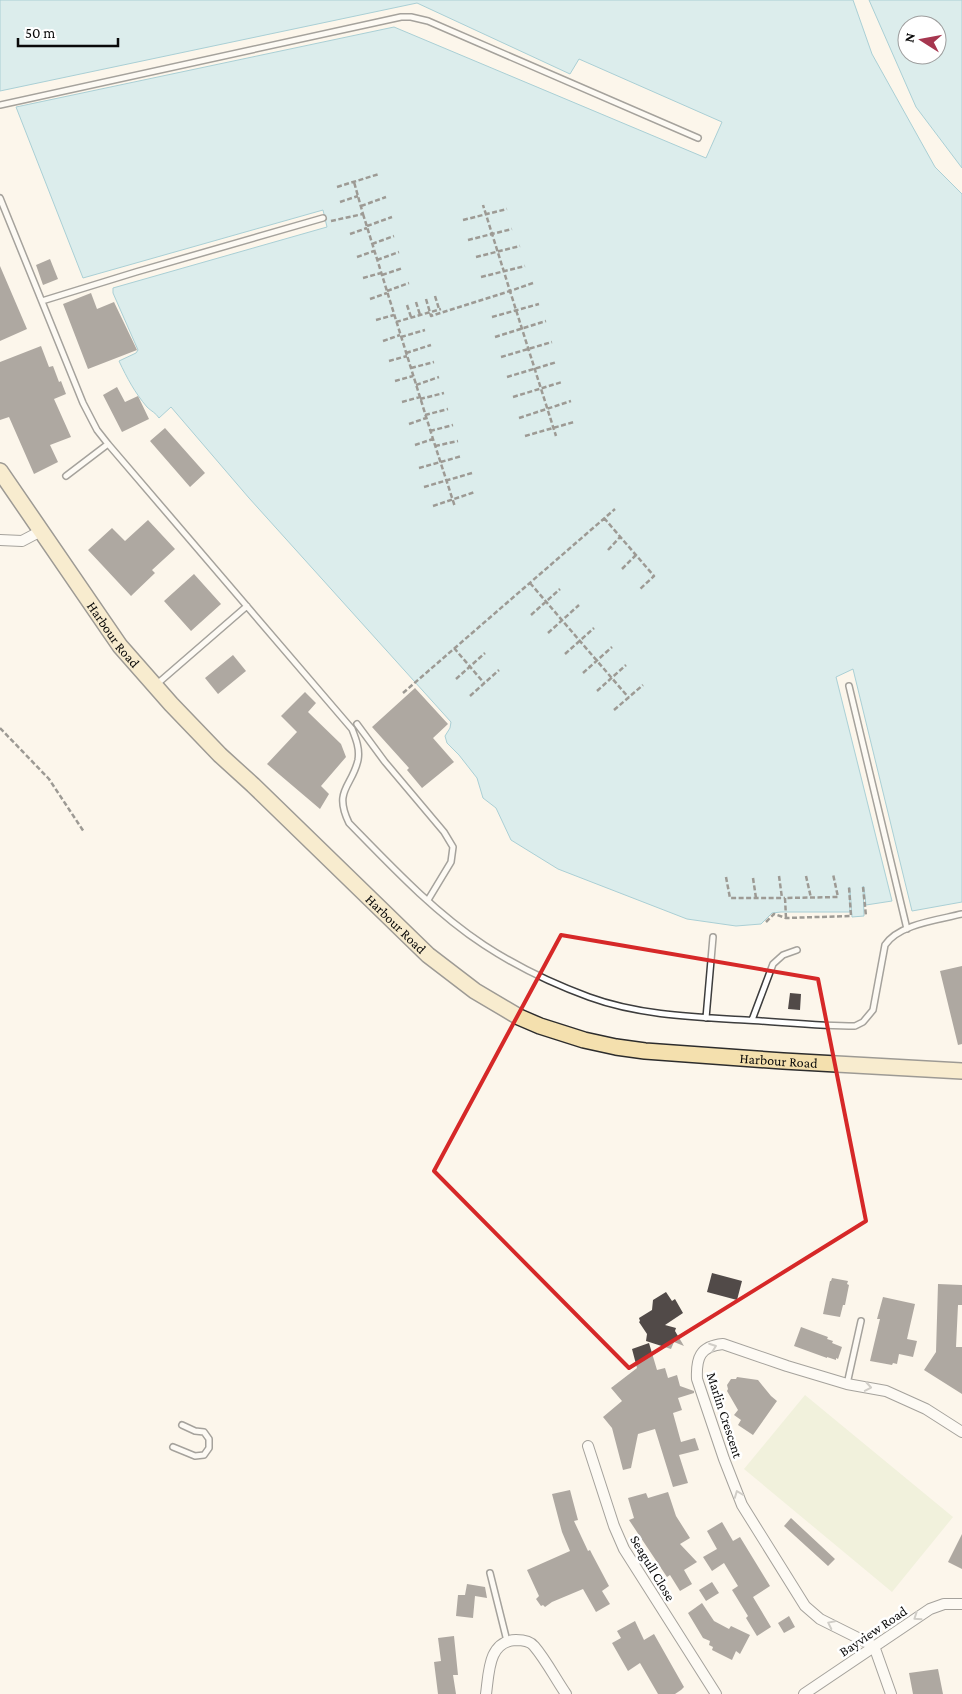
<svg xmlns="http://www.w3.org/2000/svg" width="962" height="1694" viewBox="0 0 962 1694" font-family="'Crimson Pro',serif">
	<rect width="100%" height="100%" fill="#fcf6eb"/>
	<path fill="#e4eaca" d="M805 1395 953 1517 892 1592 744 1469Z"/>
	<path fill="#b6e2ed" stroke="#47a0ba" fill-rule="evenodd" d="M0 0H853L872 54 935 167 962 194V902L912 911 853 669 836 677 892 901 866 905 864 887 863 886 864 916 852 917 850 888 849 887 850 912H781L772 913 761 924 736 926 687 919 558 869 511 840 496 808 483 798 477 778 459 755 447 743 445 736 450 728 451 722 249 498 171 407 159 418C156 413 151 411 147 407 135 393 127 378 119 361L136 353 138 350 113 293V288L327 227 323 210 83 278 16 107 394 27 706 158 722 122 579 59 570 74 417 3 0 91Z
		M869 0H962V168L916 107ZM907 25H937V55H907Z"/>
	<path fill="#514a48" d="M50 259 58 279 43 285 36 265Z
		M0 266 27 329 0 341Z
		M91 293 97 309 114 302 137 350 88 369 63 304Z
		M41 346 49 367 53 366 59 382 61 381 66 394 54 399 71 437 50 445 58 462 34 474 9 417 0 420V362Z
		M117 387 125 402 138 396 149 419 122 432 103 395Z
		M165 428 205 473 190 487 150 441Z
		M148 520 175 549 152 570 155 573 131 596 88 550 112 528 125 541Z
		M194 574 221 604 191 631 164 601Z
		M233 655 246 671 218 694 205 678Z
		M415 688 448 724 433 738 454 762 422 788 407 770 409 768 372 727Z
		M305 692 316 703 308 712 341 744 346 757 321 786 329 794 320 809 267 764 297 732 281 716Z
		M962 966V1044L958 1045 940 971Z
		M790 993 801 994 800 1010 788 1009Z
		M712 1273 742 1281 737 1300 707 1292Z
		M832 1278 848 1281 847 1284 849 1285 845 1305H843L840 1317 823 1314 830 1281H831Z
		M938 1284 962 1285V1305H958L956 1347H962V1394L924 1370 936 1352Z
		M666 1292 672 1301 675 1299 683 1313 665 1325 676 1328 675 1331 684 1346 674 1342 671 1349 646 1341 647 1334 639 1322 640 1321 639 1318 652 1310 653 1300Z
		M883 1297 915 1304 907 1339 917 1341 913 1357 899 1354 897 1364 893 1363 892 1365 870 1361 880 1319H877Z
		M801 1327 828 1337 827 1339 833 1341 832 1343 842 1347 838 1359 836 1358V1360L827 1357V1358L794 1346Z
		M649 1343 657 1370 665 1368 668 1378 677 1375 680 1386 694 1391V1393L678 1398 682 1410 673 1413 681 1442 695 1438 699 1450 679 1455 688 1483 673 1487 655 1429 638 1434 631 1468 623 1470 612 1428 603 1417 622 1401 611 1388 637 1368 632 1349Z
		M737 1377 758 1380 771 1396 777 1401 753 1435 738 1425 741 1420 734 1415 738 1410 727 1391 728 1389 727 1385 731 1379H736Z
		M570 1490 578 1520 574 1521 588 1551 590 1550 592 1554 609 1586 602 1591 610 1604 596 1612 583 1589 552 1602 545 1607 543 1605 541 1606 536 1599 539 1596 527 1570 570 1551 562 1532 552 1494Z
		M668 1492 676 1516 690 1538 680 1544 697 1562 684 1570 692 1584 680 1591 670 1575 667 1577 629 1520 634 1518 628 1498 646 1493 648 1498Z
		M791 1518 835 1559 828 1566 784 1526Z
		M722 1522 733 1541 740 1537 770 1586 753 1597 771 1627 757 1636 746 1618 748 1616 732 1590 738 1586 724 1563 712 1571 703 1557 717 1549 707 1531Z
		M962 1534V1569L948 1562Z
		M712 1582 719 1593 706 1601 699 1590Z
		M467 1584 485 1587 487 1598 475 1596 473 1618 456 1616 458 1595H465Z
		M702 1603 714 1621 729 1629 731 1626 750 1635 740 1654 736 1651 732 1660 712 1650 713 1647 709 1645 710 1641 703 1638 688 1613Z
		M789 1616 795 1627 784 1633 778 1623Z
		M635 1621 644 1640 654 1634 684 1687 681 1690 675 1694H658L640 1663 628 1671 612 1643 621 1638 617 1631Z
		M454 1636 458 1675H453L456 1694H438L434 1662 441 1661 438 1638Z
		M938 1669 943 1694H913L909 1673Z"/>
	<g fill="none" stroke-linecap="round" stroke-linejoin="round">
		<g stroke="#3d3d3d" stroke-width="8">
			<path id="lane" d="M0 105 401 17H411L428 21 698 138
				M0 198 83 403 97 430 108 444 352 729C356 739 360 749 358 760 352 787 333 790 349 823 391 866 434 912 484 945 516 966 553 984 589 997 638 1015 693 1017 745 1020 782 1022 819 1026 855 1026L863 1022 873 1010 885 945C899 924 938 920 962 914
				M42 301 136 272 323 218
				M66 476 108 444
				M157 684 247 606
				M849 686 907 929
				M357 724 385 762 444 832 453 847 451 862 428 900
				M706 1018 713 937
				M752 1020 773 964 783 955 797 950
				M847 1384 861 1321
				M173 1447 195 1456 204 1455 209 1448V1439L204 1432 195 1431 182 1425
				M490 1573 507 1641"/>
		</g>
		<g stroke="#3d3d3d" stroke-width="12">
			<path id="street" d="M0 540 22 541 41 531
				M588 1446 614 1526 624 1549 716 1694
				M874 1646 820 1619 805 1606 742 1505 724 1459 697 1379C696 1358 700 1346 723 1344L787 1366 847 1384 886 1391 926 1409 962 1432
				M874 1646 891 1694
				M486 1694C489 1673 488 1641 516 1640 522 1640 530 1641 534 1646 546 1660 555 1678 566 1694
				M804 1694 930 1609 944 1604H962"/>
		</g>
		<g stroke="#2c2c2c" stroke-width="18">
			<g id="secondary">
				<path id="s1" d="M0 471 120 646 171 704 220 755 253 785 428 955 475 991 519 1017 540 1026 584 1040 616 1047 645 1051 783 1061 962 1071"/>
			</g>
		</g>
		<path stroke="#2c2c2c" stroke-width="2.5" stroke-dasharray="5 2.5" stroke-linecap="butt" d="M337 187 379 174
			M340 202 358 196
			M361 206 386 197
			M363 214 433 439 455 507
			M463 220 507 209
			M331 221 363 214 354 182
			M367 226 392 217
			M350 234 367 228
			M468 240 512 229
			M372 244 394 236
			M357 257 374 251
			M476 257 520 246
			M377 260 399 252
			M382 275 403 268
			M481 277 525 266
			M363 278 381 273
			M533 283 510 291 556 436
			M387 291 409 283
			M435 296 439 309
			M370 299 387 293
			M426 299 431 316 510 291 483 205
			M416 302 420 315
			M407 305 411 317
			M492 317 539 304
			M376 320 394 315
			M396 322 441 309
			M401 337 425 330
			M495 337 546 321
			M383 341 400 335
			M406 353 431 345
			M501 357 552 342
			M389 361 407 356
			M411 368 434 362
			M507 377 557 362
			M395 381 413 376
			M416 385 439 377
			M513 397 562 382
			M420 399 444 393
			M402 402 420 397
			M425 415 448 409
			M519 418 571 401
			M409 424 426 418
			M430 431 453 425
			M525 436 574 422
			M415 445 433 439
			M435 446 458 441
			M419 468 462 456
			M424 487 472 473
			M433 506 475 492
			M604 518 654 576 639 590
			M608 550 620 537
			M622 569 636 555
			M530 583 629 698
			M531 615 560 589
			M548 633 579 605
			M454 648 484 683
			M565 654 594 628
			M583 673 612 647
			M456 679 485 653
			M597 691 626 665
			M403 693 615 509
			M470 696 499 670
			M614 710 643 685
			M0 728 49 779 84 832
			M779 876 782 898
			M806 876 811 898
			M726 877 730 898H785
			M753 878 756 898
			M863 887 866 916
			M786 918 785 898 838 897 833 874
			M766 922 774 914 786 918 851 916 849 887"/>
		<use href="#lane" stroke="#fff" stroke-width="5"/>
		<use href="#street" stroke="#fff" stroke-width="10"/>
		<use href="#secondary" stroke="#f4e0ae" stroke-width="15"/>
	</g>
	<defs><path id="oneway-chevron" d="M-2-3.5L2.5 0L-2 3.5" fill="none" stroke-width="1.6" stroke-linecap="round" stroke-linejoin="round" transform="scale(1.25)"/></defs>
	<g stroke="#9d9d9d">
		<use href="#oneway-chevron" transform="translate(713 1347) rotate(-20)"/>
		<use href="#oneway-chevron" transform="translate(868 1387) rotate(10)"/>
		<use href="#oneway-chevron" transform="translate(738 1494) rotate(-111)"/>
		<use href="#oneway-chevron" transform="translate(917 1617) rotate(146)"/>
		<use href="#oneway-chevron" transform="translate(831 1624) rotate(-154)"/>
	</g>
	<path d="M0 0H962V1694H0ZM561 935 818 979 866 1221 629 1368 434 1171Z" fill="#fcf6eb" fill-opacity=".55" fill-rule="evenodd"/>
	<path fill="none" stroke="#d62828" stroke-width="4" stroke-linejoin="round" d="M561 935 818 979 866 1221 629 1368 434 1171Z"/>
	<g text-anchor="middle" stroke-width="5" stroke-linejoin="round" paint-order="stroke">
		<g font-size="14" fill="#0a0a0a" stroke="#fff">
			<text dy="5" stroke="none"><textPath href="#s1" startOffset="199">Harbour Road</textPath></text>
			<text dy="5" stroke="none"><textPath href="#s1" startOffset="604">Harbour Road</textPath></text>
			<text dy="5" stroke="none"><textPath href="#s1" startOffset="1024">Harbour Road</textPath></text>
			<text transform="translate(725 1415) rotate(72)" y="5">Marlin Crescent</text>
			<text transform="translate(653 1568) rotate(59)" y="5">Seagull Close</text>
			<text transform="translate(873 1631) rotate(-34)" y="5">Bayview Road</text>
		</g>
	</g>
	<g transform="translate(922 40) rotate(281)"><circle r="24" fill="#ffffff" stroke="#9d9d9d"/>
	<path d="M0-4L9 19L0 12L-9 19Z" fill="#a6364f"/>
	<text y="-8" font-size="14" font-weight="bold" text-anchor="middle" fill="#0a0a0a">N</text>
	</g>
	<path d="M18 38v8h100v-8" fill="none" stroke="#0a0a0a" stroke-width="2.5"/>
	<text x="25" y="38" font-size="15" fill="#0a0a0a" stroke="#ffffff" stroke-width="4" paint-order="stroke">50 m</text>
</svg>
